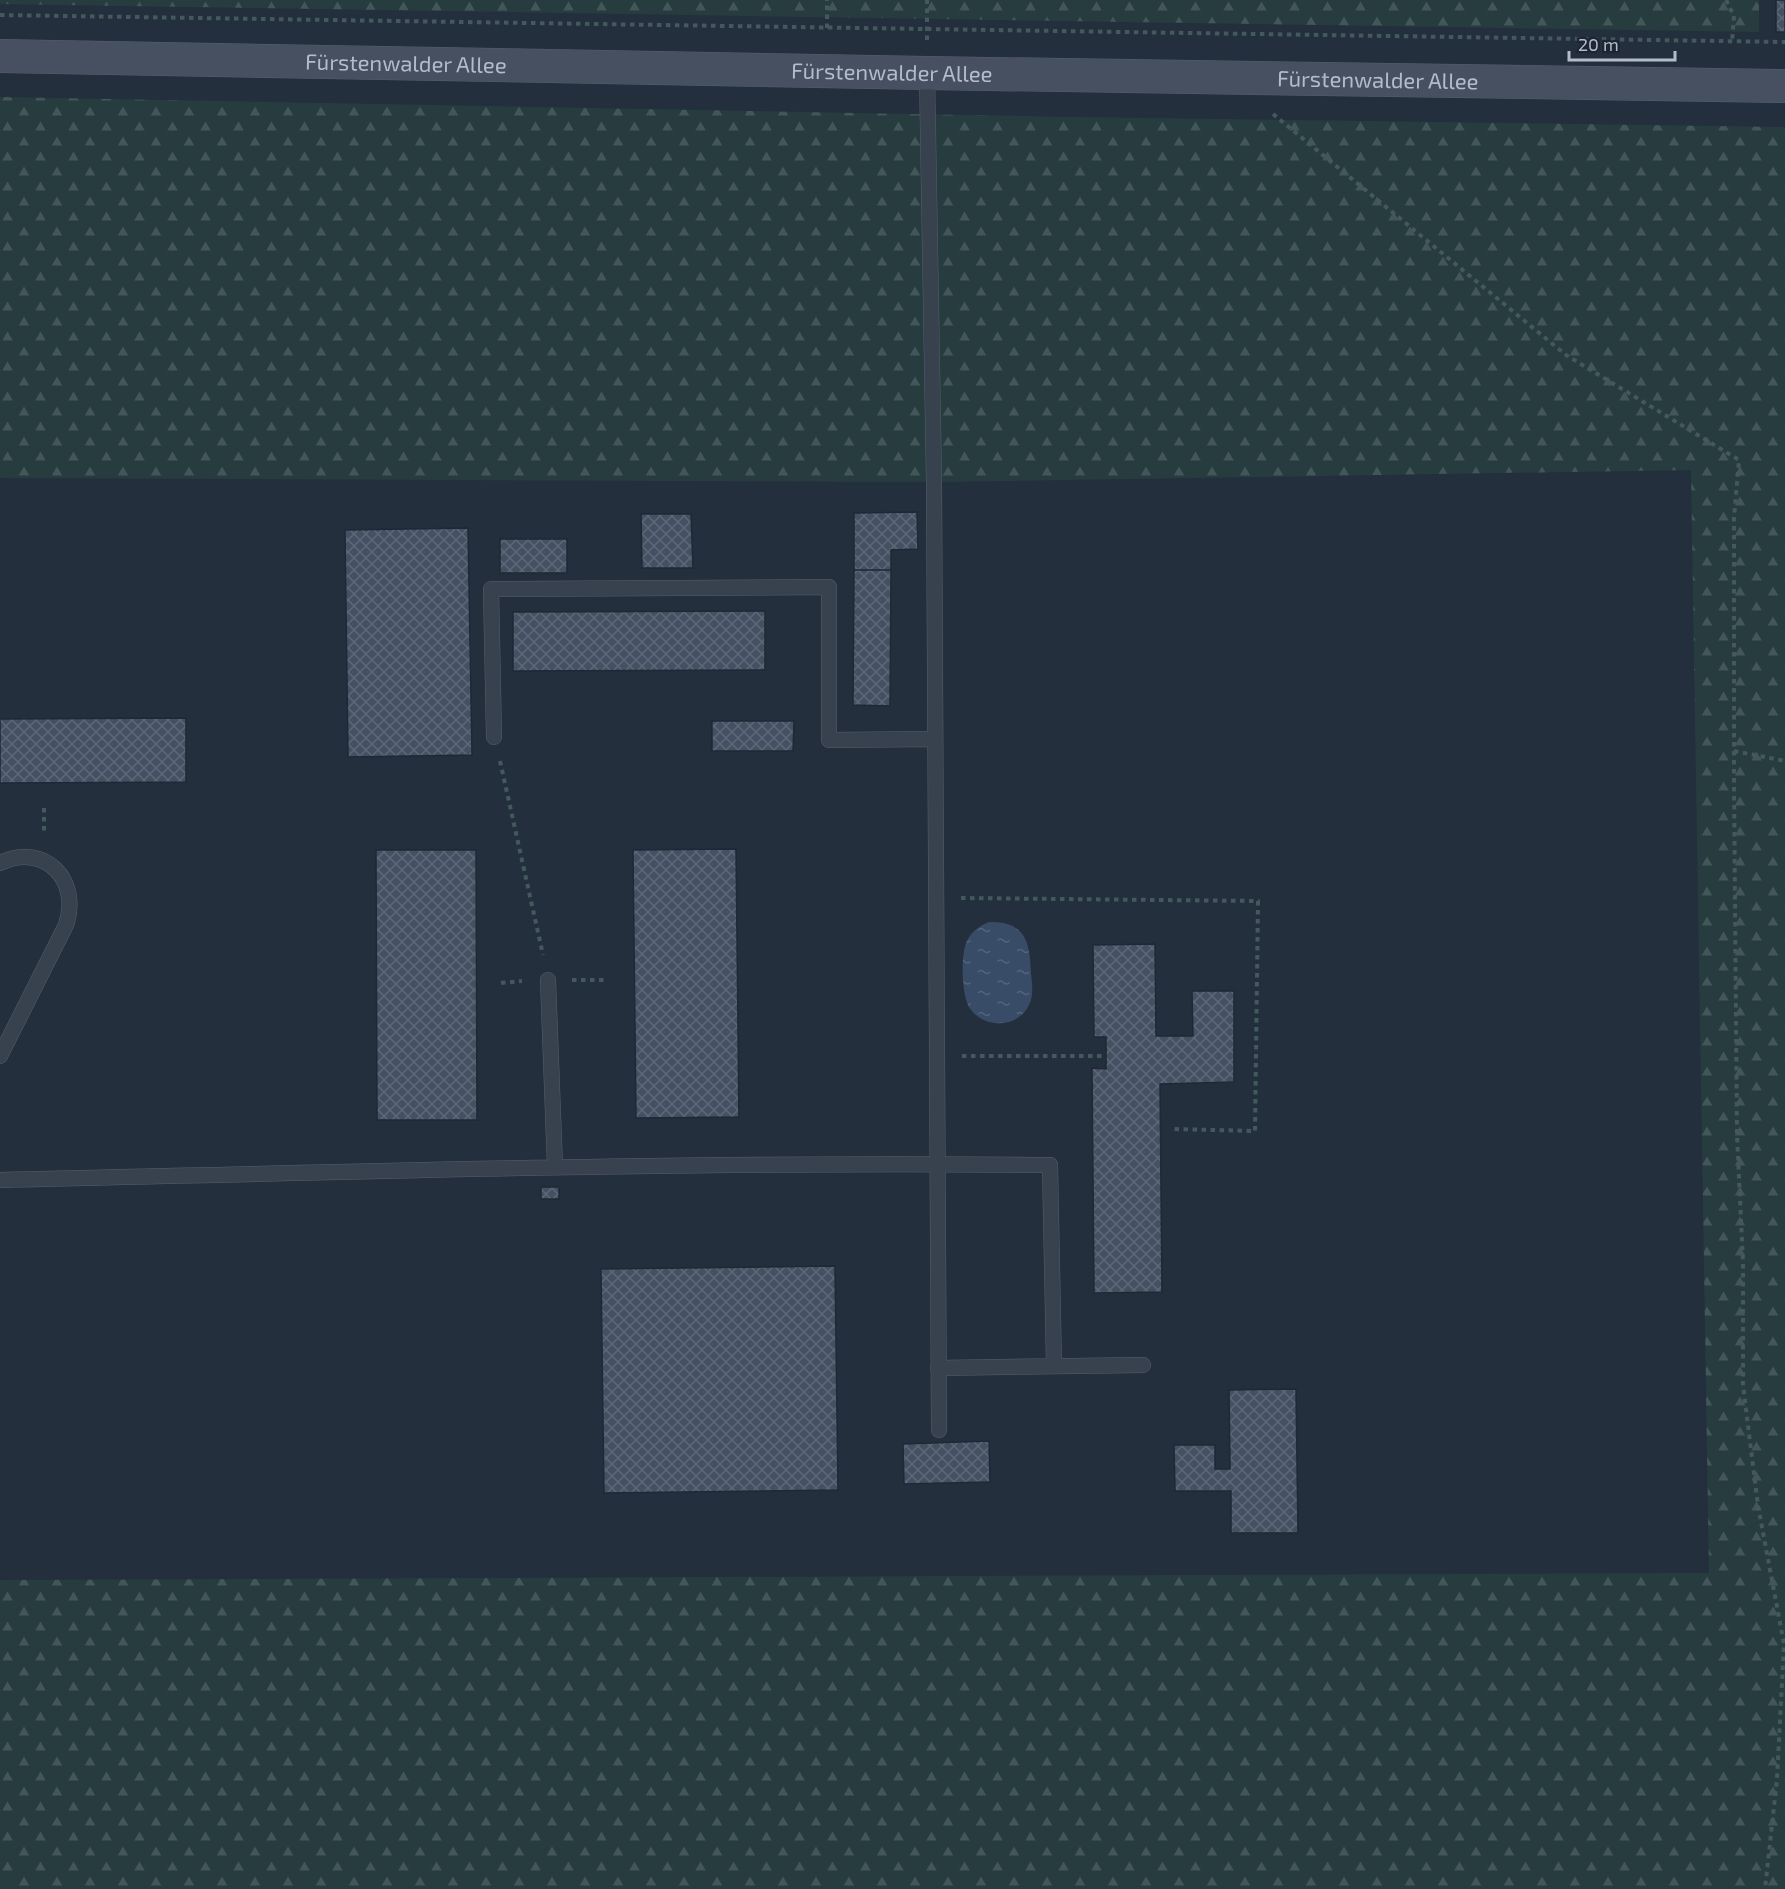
<svg xmlns="http://www.w3.org/2000/svg" width="1785" height="1889" viewBox="0 0 1785 1889" font-family="'Exo 2',sans-serif">
	<defs>
		<pattern id="forest-firs" width="22" height="20" patternUnits="userSpaceOnUse" patternTransform="scale(1.5)"><rect width="22" height="20" fill="#263c3f"/><path d="M5 1l3.5 6h-7zM16 11l3.5 6h-7z" fill="#435659"/></pattern>
		<pattern id="water-ripples" width="26" height="14" patternUnits="userSpaceOnUse" patternTransform="scale(1.5)"><rect width="26" height="14" fill="#394c67"/><path d="M2 4q2-2 4 0t4 0M15 11q2-2 4 0t4 0" fill="none" stroke="#53647b"/></pattern>
		<pattern id="building-cross-hatch" width="8" height="8" patternUnits="userSpaceOnUse" patternTransform="scale(1.5)"><rect width="8" height="8" fill="#455162"/><path d="M0 0l8 8M0 8l8-8" fill="none" stroke="#5d6877"/></pattern>
	</defs>
	<rect width="100%" height="100%" fill="#242f3e"/>
	<path fill="url(#forest-firs)" d="M0 0H1759V32L0 4Z
		M0 97 1071 117 1785 127V1889H0V1580L1709 1573 1691 470 934 482 0 478Z"/>
	<path fill="url(#water-ripples)" d="M989 922C1026 921 1030 943 1031 974 1032 984 1034 995 1029 1005 1018 1028 986 1029 971 1010 961 999 960 951 968 939 973 930 980 926 989 922Z"/>
	<path fill="url(#building-cross-hatch)" stroke="#1f2835" stroke-width="1.5" d="M1776 0H1785V32H1776Z
		M917 512 918 549 891 550V570H854V513Z
		M641 514H691L693 568H642Z
		M468 528 472 755 348 757 345 530Z
		M500 539H567V573H500Z
		M854 570H891L890 706 853 705Z
		M765 611V670L513 671V612Z
		M186 718V782L0 783V719Z
		M712 721H794L793 751H712Z
		M736 849 739 1117 636 1118 633 850Z
		M376 850H476L477 1120H377Z
		M1155 944 1156 1036H1193L1192 991H1234V1082L1160 1084 1162 1292 1094 1293 1092 1068 1106 1069V1037H1094L1093 945Z
		M541 1187H559V1199H541Z
		M835 1266 838 1490 604 1493 601 1269Z
		M1296 1389 1298 1533H1231V1491H1175L1174 1445H1215V1469H1230L1229 1390Z
		M989 1441 990 1482 904 1484 903 1444Z"/>
	<g fill="none" stroke-linecap="round" stroke-linejoin="round">
		<g stroke="#565f6c" stroke-width="16">
			<path id="lane" d="M927 73 934 482 939 1430
				M494 737 491 589 829 587V740L935 739
				M0 863C45 842 81 880 66 925L0 1056
				M548 980 555 1167
				M0 1180C350 1172 700 1161 1050 1165L1054 1366
				M938 1368 1143 1365"/>
		</g>
		<g stroke="#565f6c" stroke-width="34">
			<g id="secondary">
				<path id="s1" d="M0 56 927 73 1785 86"/>
			</g>
		</g>
		<path stroke="#44595c" stroke-width="4" stroke-dasharray="4.5 4.5" stroke-linecap="butt" d="M1726 0 1734 16 1732 42
			M0 15 1785 42
			M827 28V0
			M927 40V0
			M1273 114 1566 355 1739 460 1734 518V784L1737 1135 1743 1262V1385L1758 1506 1784 1644 1777 1779 1765 1889
			M1734 751 1785 761
			M500 761 543 955
			M44 808V834
			M961 898 1258 901 1255 1131 1171 1129
			M572 980H607
			M501 983 522 981
			M962 1056H1106"/>
		<use href="#lane" stroke="#38414e" stroke-width="15"/>
		<use href="#secondary" stroke="#465061" stroke-width="33"/>
	</g>
	<g text-anchor="middle" stroke-width="4.5" stroke-linejoin="round" paint-order="stroke">
		<g font-size="22" fill="#b4bcc9" stroke="#1d2633">
			<text dy="8" stroke="none"><textPath href="#s1" startOffset="406">Fürstenwalder Allee</textPath></text>
			<text dy="8" stroke="none"><textPath href="#s1" startOffset="892">Fürstenwalder Allee</textPath></text>
			<text dy="8" stroke="none"><textPath href="#s1" startOffset="1378">Fürstenwalder Allee</textPath></text>
		</g>
	</g>
	<path d="M1569 51v9h106v-9" fill="none" stroke="#b4bcc9" stroke-width="3"/>
	<text x="1578" y="51" font-size="18" fill="#b4bcc9" stroke="#1d2633" stroke-width="4.5" paint-order="stroke">20 m</text>
</svg>
